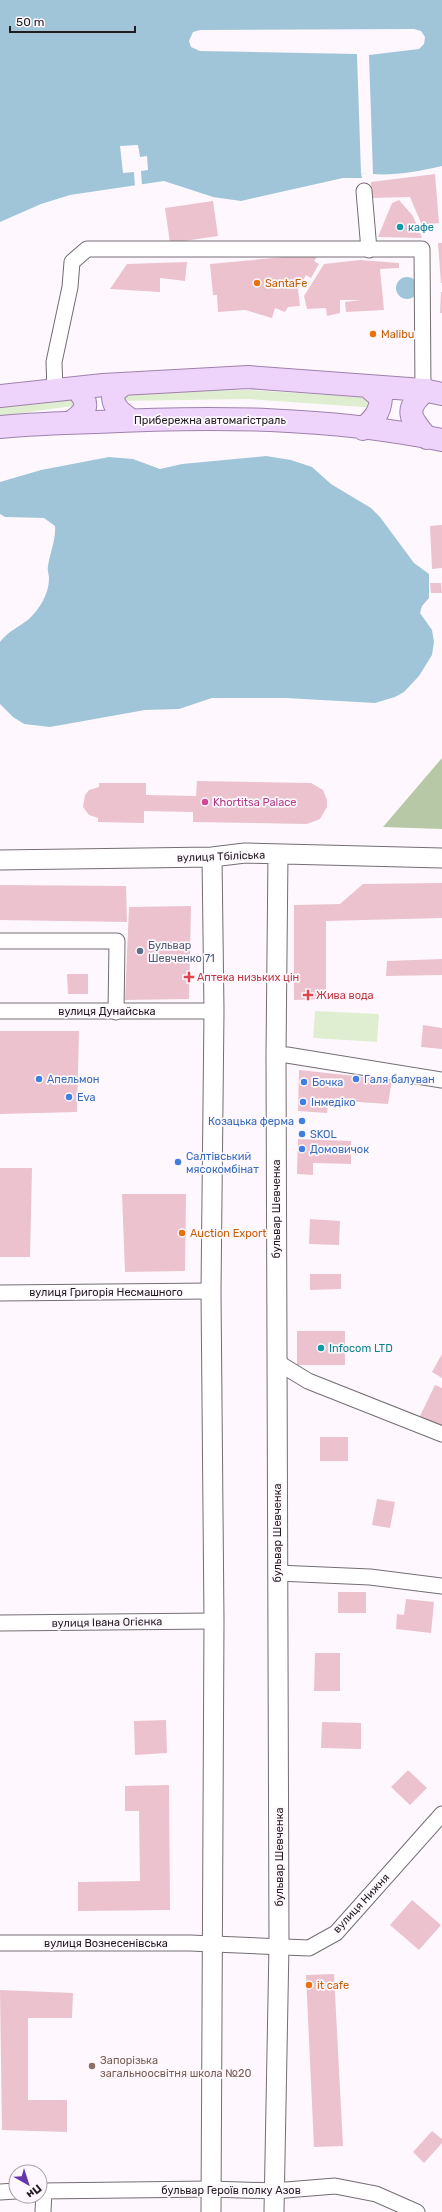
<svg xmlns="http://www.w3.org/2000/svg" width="442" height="2212" viewBox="0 0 442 2212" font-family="Rubik,sans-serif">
	<rect width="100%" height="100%" fill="#fef8fe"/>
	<path fill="#dfeed0" d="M250 390 376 398 377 408 247 399 117 401 118 391Z
		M77 394 80 405 0 416V404Z
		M315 1011 379 1014 377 1042 313 1038Z"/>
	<path fill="#b7c8a6" d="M442 758V829L383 827Z"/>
	<path fill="#a0c5d9" d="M0 0H442V166C415 172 389 177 361 173L362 178H343L241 201 213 197 164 181 70 195 41 204 0 222Z
		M396 288a11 11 0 1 1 22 0a11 11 0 1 1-22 0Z
		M266 456 291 460 312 467 331 484 371 508 380 517 414 563 429 574V598L422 606 420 613 432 630 434 642 432 655 419 676 404 692 395 697 375 703 286 698H212L179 709 145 710 50 727 24 724 13 717 0 704V642C8 631 19 627 29 619 40 608 49 594 49 578 49 574 47 570 48 566 50 552 56 540 55 526L44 518 5 517 0 514V482L41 470 109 457 133 459 160 469 182 464Z"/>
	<path fill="#fef8fe" d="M414 29 421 31 425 37 424 44 419 49 369 55 373 175 361 173 357 54 200 51 191 47 189 41 193 32 200 30Z
		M138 145 140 157 147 156 148 170 141 171 142 186 135 187 134 172 123 173 120 146Z"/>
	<path fill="#ebc2ce" d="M435 174 439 223 422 225 410 197 370 198 371 182Z
		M399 200 413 216 422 238 378 237 392 203Z
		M213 201 218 236 170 243 165 208Z
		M438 243H442V283H441Z
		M299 247 317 257 314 261 319 264 311 278 306 275 298 289 300 306 288 307 285 312 275 308 272 318 245 310 218 312 217 295H213L210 264 295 256Z
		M360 260 399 263V268L380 269 384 310 346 312 345 302 361 300H340V313L327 316 326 308 307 309 304 296 324 264Z
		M187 262 185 281 160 278V292L110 289 127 264Z
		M441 292H442V313H440Z
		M442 525V568L432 569 430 526Z
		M430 583H441L442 593H431Z
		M197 781 311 783 323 790 327 800V807L320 819 307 824 193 822V812L144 811V823L98 822V818L89 815 83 807 85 795 89 790 99 787V783H146V795L196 796Z
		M442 883V918L326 921V999L294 1000V905L340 904 363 884Z
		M0 885 126 886 127 922 0 920Z
		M191 906 189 999 125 1000 129 907Z
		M442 959V975L386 976 387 961Z
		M67 974H88V994H68Z
		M423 1025 442 1028V1049L421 1047Z
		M0 1031H79L77 1112 0 1114Z
		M299 1070 392 1080 388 1104 329 1100 327 1113 298 1111Z
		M298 1139 351 1141V1164L313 1163V1175L297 1174Z
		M0 1168H32L30 1257H0Z
		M122 1194H186L185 1271 125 1272Z
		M310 1219 340 1221 339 1245 309 1244Z
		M310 1274H341V1289L310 1290Z
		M297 1331H345V1365H297Z
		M442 1354V1378L432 1372Z
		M435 1385 442 1388V1429L419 1418Z
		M320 1437H348V1461H320Z
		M377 1499 395 1502 390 1528 372 1525Z
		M338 1592H366V1613H338Z
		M406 1599 434 1602 431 1633 396 1629 397 1614 404 1615Z
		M315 1653H340V1691H314Z
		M166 1720 167 1753 135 1755 134 1721Z
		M322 1722 361 1723V1749L321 1748Z
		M408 1770 427 1788 410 1805 391 1787Z
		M169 1785 170 1910 78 1911V1882L140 1881 139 1811H125V1786Z
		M412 1900 441 1925 419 1950 390 1925Z
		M334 1974 343 2146 314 2147 306 1975Z
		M0 1990 73 1993 72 2018H28V2100H67V2132L2 2130Z
		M432 2131 442 2139V2143L424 2163 413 2152Z"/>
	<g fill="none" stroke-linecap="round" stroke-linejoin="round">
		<g stroke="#746d73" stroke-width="17">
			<path id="minor" d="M364 191 369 250
				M55 390 54 362 70 287 72 262 87 249H422L423 390
				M0 941H117L116 1012
				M0 1011H214
				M276 1055H287L442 1080
				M0 1293 211 1291
				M277 1362 308 1381 442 1434
				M277 1573 370 1577 442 1586
				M0 1623 214 1621
				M0 1943H190L309 1948 336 1933 442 1814
				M40 2191 211 2189 274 2191 335 2186 376 2194 417 2212
				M0 2192 16 2191
				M43 2212 44 2191"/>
		</g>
		<g stroke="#746d73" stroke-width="21">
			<path id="tertiary" d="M0 860 212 857 245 853 442 858
				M211 2212 214 1621 211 1291 214 1011 212 857
				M274 2212 279 1945 276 1055 278 854"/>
		</g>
		<g stroke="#9f81ab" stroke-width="24">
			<path id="primary" d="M124 384 113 393C112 407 120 412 131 420
				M426 390C403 410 410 418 427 438
				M0 396 103 385 248 377 423 390 442 394
				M70 423C87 411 91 404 76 388
				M0 427C32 424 65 423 97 422 212 416 329 417 442 440
				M363 429C374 419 380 413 381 398L367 386"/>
		</g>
		<use href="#minor" stroke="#fff" stroke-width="15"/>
		<use href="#tertiary" stroke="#fff" stroke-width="19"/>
		<use href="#primary" stroke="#eed4fa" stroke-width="22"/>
	</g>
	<g fill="#0f9aa8" stroke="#fef8fe" stroke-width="1.5">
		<circle cx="400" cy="227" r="4"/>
		<circle cx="321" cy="1348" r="4"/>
	</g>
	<g fill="#e8710a" stroke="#fef8fe" stroke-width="1.5">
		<circle cx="257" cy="283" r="4"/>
		<circle cx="373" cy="334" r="4"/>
		<circle cx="182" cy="1233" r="4"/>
		<circle cx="309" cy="1985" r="4"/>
	</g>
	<circle fill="#d1479c" stroke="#fef8fe" stroke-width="1.5" cx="205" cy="802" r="4"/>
	<circle fill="#5c6f8a" stroke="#fef8fe" stroke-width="1.5" cx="140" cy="951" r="4"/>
	<g fill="#e0444e" stroke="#fef8fe" stroke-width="1.5">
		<path d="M187 971h4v4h4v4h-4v4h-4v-4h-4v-4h4z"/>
		<path d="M306 989h4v4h4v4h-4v4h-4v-4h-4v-4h4z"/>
	</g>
	<g fill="#3f7fe0" stroke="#fef8fe" stroke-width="1.5">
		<circle cx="39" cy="1079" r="4"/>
		<circle cx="356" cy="1079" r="4"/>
		<circle cx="304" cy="1082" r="4"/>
		<circle cx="69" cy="1097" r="4"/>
		<circle cx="303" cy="1102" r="4"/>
		<circle cx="302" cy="1121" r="4"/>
		<circle cx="302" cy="1134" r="4"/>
		<circle cx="302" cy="1149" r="4"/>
		<circle cx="178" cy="1162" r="4"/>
	</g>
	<circle fill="#8d6e63" stroke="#fef8fe" stroke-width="1.5" cx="92" cy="2066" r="4"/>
	<g text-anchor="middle" stroke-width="3.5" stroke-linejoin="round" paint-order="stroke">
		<g font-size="11" fill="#0d838f" stroke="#fef8fe" text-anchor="start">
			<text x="408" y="231">кафе</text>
			<text x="329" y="1352">Infocom LTD</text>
		</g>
		<g font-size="11" fill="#c56008" stroke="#fef8fe" text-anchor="start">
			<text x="265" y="287">SantaFe</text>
			<text x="381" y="338">Malibu</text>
			<text x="190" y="1237">Auction Export</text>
			<text x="317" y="1989">it cafe</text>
		</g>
		<g font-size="11" fill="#201d20" stroke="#fef8fe">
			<text x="210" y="424">Прибережна автомагістраль</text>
			<text transform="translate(221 856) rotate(-2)" y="4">вулиця Тбіліська</text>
			<text x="107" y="1015">вулиця Дунайська</text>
			<text transform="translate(276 1209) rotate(-90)" y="4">бульвар Шевченка</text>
			<text x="106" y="1296">вулиця Григорія Несмашного</text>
			<text transform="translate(277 1533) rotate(-90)" y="4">бульвар Шевченка</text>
			<text transform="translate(107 1622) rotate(-1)" y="4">вулиця Івана Огієнка</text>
			<text transform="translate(279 1857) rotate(-90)" y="4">бульвар Шевченка</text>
			<text transform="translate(361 1903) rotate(-47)" y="4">вулиця Нижня</text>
			<text x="106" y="1947">вулиця Вознесенівська</text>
			<text x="231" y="2194">бульвар Героїв полку Азов</text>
		</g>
		<g font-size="11" fill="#b23c85" stroke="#fef8fe" text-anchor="start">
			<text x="213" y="806">Khortitsa Palace</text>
		</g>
		<g font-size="11" fill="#4e5e75" stroke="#fef8fe" text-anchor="start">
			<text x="148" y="949">Бульвар<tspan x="148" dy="13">Шевченко 71</tspan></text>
		</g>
		<g font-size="11" fill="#be3a42" stroke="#fef8fe" text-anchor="start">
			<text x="197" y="981">Аптека низьких цін</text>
			<text x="316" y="999">Жива вода</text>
		</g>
		<g font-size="11" fill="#366cbe" stroke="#fef8fe" text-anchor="start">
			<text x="47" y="1083">Апельмон</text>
			<text x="364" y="1083">Галя балуван</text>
			<text x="312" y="1086">Бочка</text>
			<text x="77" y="1101">Eva</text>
			<text x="311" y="1106">Інмедіко</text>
			<text x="294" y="1125" text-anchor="end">Козацька ферма</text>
			<text x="310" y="1138">SKOL</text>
			<text x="310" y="1153">Домовичок</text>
			<text x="186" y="1160">Салтівський<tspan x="186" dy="13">мясокомбінат</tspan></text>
		</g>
		<g font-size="11" fill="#785e54" stroke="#fef8fe" text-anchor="start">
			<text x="100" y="2064">Запорізька<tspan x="100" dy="13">загальноосвітня школа №20</tspan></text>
		</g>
	</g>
	<g transform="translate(28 2184) rotate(141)"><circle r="19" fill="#fef8fe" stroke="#a5a0a5"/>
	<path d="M0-3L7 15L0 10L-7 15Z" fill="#6737ae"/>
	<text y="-6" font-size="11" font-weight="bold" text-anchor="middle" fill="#201d20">Пн</text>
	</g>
	<path d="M10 26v6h125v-6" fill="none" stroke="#201d20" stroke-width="2"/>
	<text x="16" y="26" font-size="12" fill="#201d20" stroke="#fef8fe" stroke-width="3" paint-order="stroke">50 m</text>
</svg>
